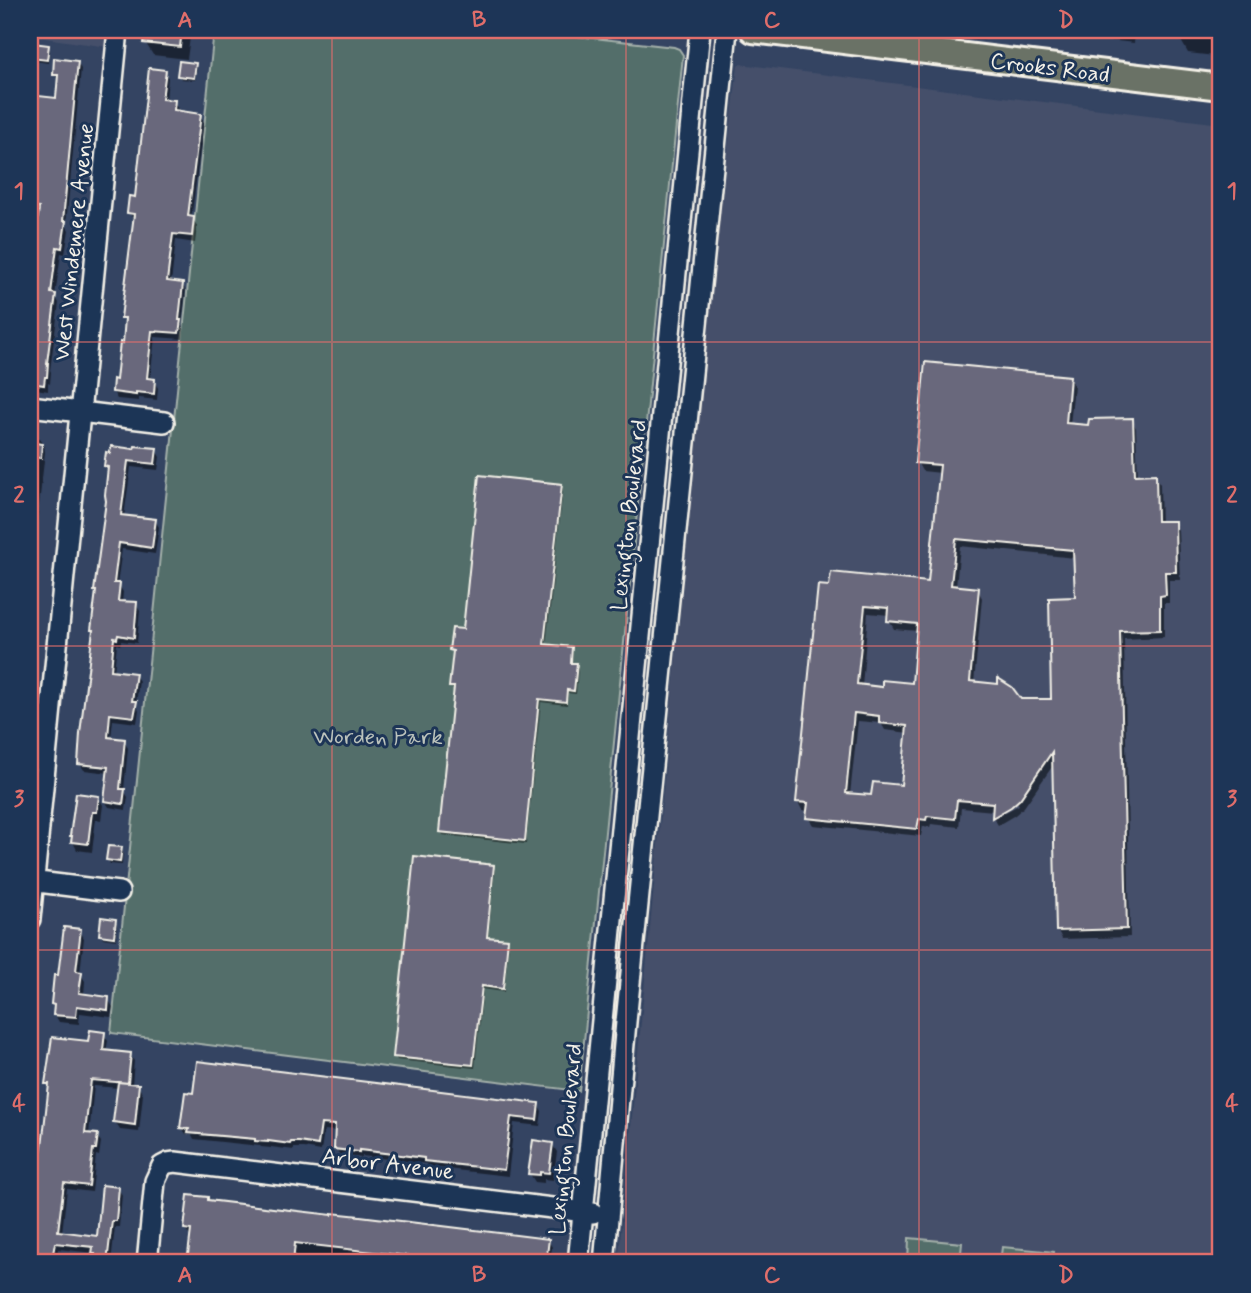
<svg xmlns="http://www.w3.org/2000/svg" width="1251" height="1293" viewBox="0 0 1251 1293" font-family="Mynerve,sans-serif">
	<rect width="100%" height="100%" fill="#344462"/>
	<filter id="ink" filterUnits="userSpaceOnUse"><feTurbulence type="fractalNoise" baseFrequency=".0143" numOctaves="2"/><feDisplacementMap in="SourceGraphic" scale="14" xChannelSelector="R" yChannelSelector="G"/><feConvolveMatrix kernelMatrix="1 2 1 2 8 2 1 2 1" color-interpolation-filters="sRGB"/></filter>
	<g filter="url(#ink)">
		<path fill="#444f6a" d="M30 30H110L108 47 30 36Z
			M740 64 1221 124V1263H618L711 288 738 65Z"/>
		<path fill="#536e6b" stroke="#a4b0aa" stroke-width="2" d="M214 30H522L674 47 679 49 683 55 579 1091 111 1033Z
			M909 1238 962 1243 960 1263H908Z
			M1002 1247 1054 1252 1053 1263H1000Z"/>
		<path fill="#0007" fill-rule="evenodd" d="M34 30H66V33Z
			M147 30H191L187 59 153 55 145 42Z
			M945 30H985L984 40 949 36Z
			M1027 30H1135L1134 43Z
			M1175 30H1218L1215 56 1188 53Z
			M48 47 50 50 48 63 35 61 33 58Z
			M77 62 81 69 66 225 69 230 65 254 61 253 55 296 59 303 50 370 51 372 50 384 48 383V391L30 388V326L33 327 37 289 30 288V254L36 255 39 221 30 220V200L33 201 38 165 35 161 36 151 30 150V97L57 100 59 82 55 74Z
			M195 64 197 68 195 80 181 79 179 75Z
			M164 71 168 78 166 101 174 102 178 109V113L200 115 204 122 191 219H193L197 226 195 243 176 240 171 283 182 284 186 291 182 325 184 329 183 339 155 337 150 380 154 381 158 388 157 400 139 398V401L117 399 113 392 117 382 125 345 127 324 123 317 135 220 133 219 129 212 136 199Z
			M1069 378 1074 386 1070 425 1090 427 1132 420 1136 428 1138 477 1155 476 1160 484 1161 523 1174 522 1178 530 1180 580H1169V603H1164V637L1124 639 1130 937 1062 939 1058 931 1054 764 1024 807 1015 815 998 825 993 817 994 811 961 808 959 827 931 824 930 827 923 826 921 836 813 825 808 817 809 811 802 810 798 802 820 587 929 584 941 473 922 471 917 462ZM1068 383H1071L1066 432H1063ZM960 546 1075 558 1076 599 1053 701H1021L974 683 982 598 978 590 956 587ZM868 613 889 615V620L894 629 918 631 913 684 883 689 862 687ZM858 721 881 723 885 730 909 733 903 787 873 797 850 795ZM1017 802 1019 805 996 817V813Z
			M30 438 40 439 44 446 45 452 34 550 35 553 30 610Z
			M156 450 160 457 158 470 131 467 124 517 155 520 159 527 155 554 122 549 117 585H119L123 592 122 603 136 604 140 611 137 643 121 641 120 645 117 644 114 672 135 675 139 681 136 704 139 710 137 723 113 720 111 739 124 741 128 748 124 790 128 797 126 810 109 807 105 801 109 773 84 770 80 764 109 472 106 466Z
			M561 485 563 489 546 646 571 648 573 652 572 665H576L578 669 576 694 568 693 567 705 541 702 526 844 443 835 441 832 456 690H453L451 686 453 654 451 650Z
			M98 797 103 805 101 820 96 819 92 852 77 850 73 842Z
			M121 849 123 852 122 865 110 864 108 860Z
			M493 866 495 870 488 939 507 941 509 944 504 992 483 989 475 1068 397 1060 395 1057Z
			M115 921 117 924 116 940 103 938 101 935Z
			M80 931 84 938 80 973 85 981 84 996 108 999 113 1007 111 1017 80 1013 79 1024 59 1022 55 1015V1009L52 1004 60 977Z
			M104 1034 108 1041 106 1052 130 1055 134 1061 132 1085 138 1086 143 1094 139 1132 120 1130 115 1122 119 1088 94 1086 89 1135 97 1136 101 1142 99 1156 96 1155 92 1192 67 1189 62 1233 99 1238 118 1188 122 1195 119 1227H115L111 1263H96L97 1258 94 1253 58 1249 56 1263H30V1247H32L35 1213 33 1209 43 1146 50 1088 47 1084 90 1043Z
			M538 1104 542 1111 540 1126 514 1123 508 1176 429 1167 427 1164 406 1161 362 1156V1158L340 1155 336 1149 337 1131 324 1130 321 1151 304 1148H294V1150L271 1147V1148L261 1147 260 1146 194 1139 192 1135 186 1134 182 1128Z
			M552 1144 557 1152 553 1180 544 1179V1183L535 1182 530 1174Z
			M209 1201 548 1240 552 1247 550 1263H188L192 1236 189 1235 185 1229Z"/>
		<path fill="#69687c" stroke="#f4f1e8" stroke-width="2" fill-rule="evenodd" d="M145 30H182L180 47 143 43Z
			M33 43 49 45 47 60 31 58Z
			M54 58 78 61 63 221H66L62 248 57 247 51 293 56 294 47 363H48L47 377H45L44 385 30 383V325H31L37 276 30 275V252L34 253 39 208 30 206 36 161H33L35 145 30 144V95L56 98 58 75H53Z
			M179 61 196 63 194 78 177 76Z
			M149 68 166 70 162 99 175 100 174 110 201 114 188 216 194 217 192 236 173 234 167 281 183 283 179 320H181L179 333 152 331 147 378 155 379 154 394 136 392V395L112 392 113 379 116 380 120 342 123 343 125 318H121L134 214 127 213 129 196 135 197Z
			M925 362 1070 376 1066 423 1088 425 1089 419 1133 418 1135 475 1156 474 1157 521H1175L1176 572H1165L1166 595 1160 596V630L1120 631 1127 929 1056 931 1052 752 1020 799 1011 807 992 818 993 803 957 800 955 819 927 816 926 820 919 819 917 829 806 818 808 803 796 802 818 585 829 586 831 572 928 582 940 465 915 463ZM956 539 1073 550 1075 597 1049 598 1051 699H1021L1012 687 998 678V684L970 681 979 588 951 585ZM865 606 888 608 887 621 917 624 912 683 882 680V687L857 684ZM854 713 879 716V723L907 726 901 785 873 782 871 795 846 793Z
			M30 442 42 444 41 458 30 457Z
			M111 446 134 449 135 446 157 448 155 464 128 461 121 515 156 519 152 548 119 543 114 583H120L118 601 137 602 134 638 118 635 117 639 114 638 111 670 136 673 132 701H137L134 717 110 714 108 737 125 739 120 789H125L123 804 104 801 108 767 78 764 80 733 93 630H91L96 591H94L106 501 105 495 108 467 104 466 106 452 110 453Z
			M479 475 562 484 544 644 572 647 571 663H577L574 691 567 690 566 702 539 699 525 841 439 832 454 687H449L453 651 449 650 452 628 463 629Z
			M76 793 99 796 97 812H92L88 844 71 842 72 836H70Z
			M108 846 122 847 120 862 106 860Z
			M414 856 494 865 487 937 508 939 503 989 482 986 473 1065 393 1057Z
			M101 917 116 919 114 937 99 935Z
			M64 927 81 929 76 971 82 972 79 993 109 997 108 1010 77 1006 76 1017 53 1015 54 1005 51 1004 54 975H58Z
			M90 1030 105 1032 103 1050 131 1053 128 1083 91 1080 85 1133 98 1134 96 1149H93L89 1186 64 1183 58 1231 97 1236 102 1185 119 1187 116 1221H112L107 1263H94L95 1254H92L93 1247 55 1243 52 1259 30 1256 34 1215 33 1214 34 1209H31L42 1146 49 1084H45L52 1037 88 1041Z
			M197 1061 539 1103 537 1120 511 1117 504 1170 424 1161V1158L401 1155 359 1150V1152L334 1149 335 1125 321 1124 318 1145 299 1142H291L290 1144 268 1141V1142L255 1141V1139L188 1133 189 1129 180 1128 185 1092 193 1093Z
			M118 1082 139 1084 135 1125 113 1122Z
			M533 1140 553 1143 549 1173 540 1172V1175L528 1174Z
			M188 1195 208 1197V1200L298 1211 332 1215V1213L360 1216 549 1239 546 1263H470L295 1243 293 1263H187L191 1230 184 1229Z"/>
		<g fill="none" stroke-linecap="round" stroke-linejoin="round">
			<g stroke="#f4f1e8" stroke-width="24">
				<path id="minor" d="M897 48 901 30
					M30 406 164 422
					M30 881 119 892
					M30 919 118 30
					M147 1263 155 1181 162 1166 168 1163 175 1162 593 1213
					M578 1263 700 30
					M604 1263 626 1022 727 30"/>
			</g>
			<g stroke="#f4f1e8" stroke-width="30">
				<path id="major" d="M753 30 1221 87"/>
			</g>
			<use href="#minor" stroke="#1d3557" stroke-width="19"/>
			<use href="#major" stroke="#6a7266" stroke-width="24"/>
		</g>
	</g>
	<path fill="none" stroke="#e06e6b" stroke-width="2" stroke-opacity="0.55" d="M332 30V1263M626 30V1263M919 30V1263M30 342H1221M30 646H1221M30 950H1221"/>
	<g text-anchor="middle" stroke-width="6" stroke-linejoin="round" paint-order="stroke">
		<g font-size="23" fill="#f4f1e8" stroke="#1d3557">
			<text transform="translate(1050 67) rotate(7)" y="8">Crooks Road</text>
			<text transform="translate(73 242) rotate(-84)" y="8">West Windemere Avenue</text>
			<text transform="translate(628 515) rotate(-84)" y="8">Lexington Boulevard</text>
			<text transform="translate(565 1139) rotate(-85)" y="8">Lexington Boulevard</text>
			<text transform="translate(388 1163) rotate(7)" y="8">Arbor Avenue</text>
		</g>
		<g font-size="23" fill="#bcc3bc" stroke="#1d3557">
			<text x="378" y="744">Worden Park</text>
		</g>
	</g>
	<rect width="1251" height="1293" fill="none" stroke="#1d3557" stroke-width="77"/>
	<rect x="38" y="38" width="1174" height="1216" fill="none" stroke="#e06e6b" stroke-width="2.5"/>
	<g font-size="23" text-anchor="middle" font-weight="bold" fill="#e06e6b">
		<text x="185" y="27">A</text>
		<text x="479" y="27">B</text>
		<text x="772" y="27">C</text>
		<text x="1066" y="27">D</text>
		<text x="19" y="198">1</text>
		<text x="1232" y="198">1</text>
		<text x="19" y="502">2</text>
		<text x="1232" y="502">2</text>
		<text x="19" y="806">3</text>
		<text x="1232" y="806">3</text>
		<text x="19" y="1110">4</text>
		<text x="1232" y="1110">4</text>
		<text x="185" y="1282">A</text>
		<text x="479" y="1282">B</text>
		<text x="772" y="1282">C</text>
		<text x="1066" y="1282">D</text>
	</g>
</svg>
